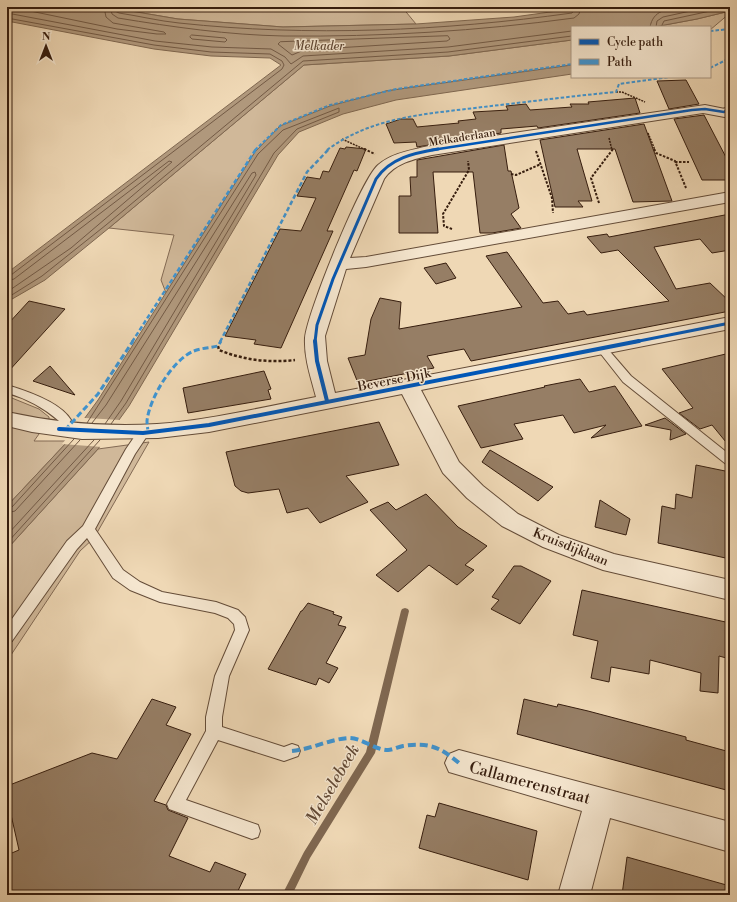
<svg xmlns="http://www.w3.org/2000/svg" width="737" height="902" viewBox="0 0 737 902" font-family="'Libre Bodoni',serif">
	<rect width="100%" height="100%" fill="#efd8b5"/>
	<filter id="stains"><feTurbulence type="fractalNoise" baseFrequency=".005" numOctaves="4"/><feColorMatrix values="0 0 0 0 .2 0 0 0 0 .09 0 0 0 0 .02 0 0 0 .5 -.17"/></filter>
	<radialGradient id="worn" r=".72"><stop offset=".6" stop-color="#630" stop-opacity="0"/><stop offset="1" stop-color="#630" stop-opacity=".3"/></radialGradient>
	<path fill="#d0b899" stroke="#836a54" d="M107 7H402L416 24 283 27 178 19Z
		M730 11V13L710 30V27H654L697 19Z
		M572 40V65L386 91 255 152 166 293 161 280 174 235 109 228 304 65 449 56Z
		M7 396 39 409 49 417V420L34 441H68L7 506Z
		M149 442 94 538 80 551 7 661V549L98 449Z"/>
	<path fill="#b0987c" stroke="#7f6750" d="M7 7H107L178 19 283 27 416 24 514 17 586 7H730V11L697 19 654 27H572V40L449 56 304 65 109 228 45 280 7 302V273L281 65 270 58 211 56 154 49 7 21Z
		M572 65V74L396 100 343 114 299 132 278 155 129 406 98 449 7 549V506L68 441 98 400 255 152 280 126 330 106 386 91Z"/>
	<path fill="#efd8b5" d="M83 418H85L121 420 102 447 62 444Z"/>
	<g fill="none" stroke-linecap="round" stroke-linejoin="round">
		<path stroke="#735a45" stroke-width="1" d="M11 7 117 29 157 34H166L164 32 113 23 106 17 104 7
			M110 7 112 14 118 18C173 27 228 35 284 36 380 37 478 31 574 18L579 14 581 7
			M115 7V11L119 13C139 16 159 21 179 23 309 37 443 31 572 13L576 7
			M7 13 155 41 212 47 271 49 285 57 291 64 303 56 448 47 572 31
			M7 18 154 45 211 52 270 54 282 61 284 65 282 69 11 275 7 276
			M650 27C653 10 667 9 682 7
			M656 27 657 21 663 17 709 7
			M661 27 664 21 729 7
			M192 35 225 38 227 40 225 42 192 39 190 37Z
			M448 36 450 39 447 41 304 50 292 55 278 44 280 42Z
			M7 281 14 279 169 161 172 162 71 248 7 292
			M7 298 42 276 106 225 303 61 448 52 572 36
			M87 423 258 154 283 130 339 108V112L297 129 274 153 126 403 111 424
			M92 423 106 405 252 173 255 172 256 175 121 401 105 424
			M7 508 12 507 74 439
			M7 513 15 511 80 440
			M7 535 94 440
			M7 543 100 440"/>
		<path fill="#7f6750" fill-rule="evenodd" d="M405 608 408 609 409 611 375 753 310 858 292 895H282L304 852 366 752 401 611 402 609Z"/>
	</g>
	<path fill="#967e65" stroke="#361d0e" d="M686 80 699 104 669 109 657 81Z
		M635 98 640 113 538 128 537 126 501 129V133L417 147 416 142 394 143 386 124 401 119H413L417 127 459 123 458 121 476 119 473 112 508 110 506 106 526 104 530 110 572 107 570 104H589L588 102Z
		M704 115 730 165V180H702L674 119Z
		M644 124 672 201 633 202 615 149H577L592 201H578L583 207H555L540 140Z
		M504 145 508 171H511L519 208 511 214 521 228 492 233H480L473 172H433L438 233H399V196H411L410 177H417V160Z
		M346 147 366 149 357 171 354 170 327 231H333L281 348 254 344 256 340 225 336 280 229 301 231 316 198 297 196 307 177 320 179 323 171 329 172 340 148 345 149Z
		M730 214V250L712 253 700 239 654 247 676 289 710 283 730 302V311L471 361 464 349 427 356 434 368 358 383 348 358 365 355 371 319 380 298 401 302 399 329 522 307 486 256 507 252 543 303 558 301 568 314 584 311 587 315 669 301 618 250 601 253 587 237 607 234 609 237Z
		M446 263 456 278 436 284 424 268Z
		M29 301 65 309 7 373V325Z
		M730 353V447L712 425 700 429 679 413 693 408 662 369Z
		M50 366 75 395 33 381Z
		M264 371 271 389 268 390 271 399 188 413 183 388Z
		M580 379 589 392 615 386 642 426 591 438 606 425 574 433 563 415 514 424 523 439 481 448 458 406 545 387 544 386Z
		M665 418 686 434 670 440 671 430 645 425Z
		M379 422 399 465 346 476 368 502 320 523 308 508 287 513 279 489 248 493 241 491 235 486 226 452Z
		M490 450 553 487 538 501 482 462Z
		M696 465 730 472V559L658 543 662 506 675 509 676 494 692 498Z
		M426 494 458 527 487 546 465 565 474 570 457 585 429 565 398 592 376 575 407 550 370 510 388 502 396 510Z
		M600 500 630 519 626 535 595 527Z
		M514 566H521L551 581 520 624 491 609 499 600 492 597Z
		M582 590 730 623V659L719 656 718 693 700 691 701 673 650 660 649 674 611 667 609 682 591 678 598 641 573 635Z
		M308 603 334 612 333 614 342 617 338 625 346 627 326 663 338 668 329 683 319 678 316 685 268 669 301 611H302Z
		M152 699 176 707 166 725 191 734 154 801 166 805 168 810 188 818 169 856 210 872 215 862 246 874 236 895H7V855L19 850 7 797V786L92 753 117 759Z
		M524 699 557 707 558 704 588 711 686 737V740L730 752V791L517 734Z
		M439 803 537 831 528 880 419 848 427 815 435 817Z
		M627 857 730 886V895H622Z"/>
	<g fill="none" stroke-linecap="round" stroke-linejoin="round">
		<g stroke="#644c38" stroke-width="2">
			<path id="lane" d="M418 7H441C436 10 423 10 418 7Z
				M730 106V112L721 114V110Z
				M602 346 606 347 631 376 730 455V465L726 464 623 382 597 349Z
				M7 385C27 391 60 402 71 420L63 432 59 433 53 429 59 421C44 408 26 398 7 393Z
				M143 429 149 433 135 454 95 529 123 570 140 582 162 592 216 602 238 610 245 617 249 630 229 676 222 717V727L284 747 292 744 298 746 300 751 298 756 284 761 218 740 186 800 258 825 260 831 258 837 252 839 169 809 167 804 206 731V717L215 676 235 630 234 624 228 618 215 613 160 602 130 590 113 578 87 538 77 549 12 641 7 643V626L67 541 83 526 126 449 139 430Z"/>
		</g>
		<g stroke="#644c38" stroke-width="2">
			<path id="street" d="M705 105 730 110V118L703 113 432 155C414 159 395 163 384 179L350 258 366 257 730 192V202L366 267 346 269 325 336 327 361 335 393 730 317V329L421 390 459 462 483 486 518 514 559 535 614 554 730 580V600L603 570 543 547 502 526 467 498 443 473 402 394 209 432 158 438 82 439 32 432 7 426V412C57 423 106 427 157 424 211 420 263 407 316 397 311 378 304 358 305 338 307 313 361 180 378 165 393 152 414 150 432 145Z
				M459 750 730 822V852L610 818 590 895H558L582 811 449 772 445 763 449 754Z"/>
		</g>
		<path stroke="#361d0e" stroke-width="1.5" stroke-dasharray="2 1" stroke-linecap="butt" d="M616 92H622L645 102
			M648 133 655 150
			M609 138 612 150
			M342 139 366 150"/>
		<path stroke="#361d0e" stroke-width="2" stroke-dasharray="2.5 1.5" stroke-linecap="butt" d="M364 149 375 154
			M654 149 656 153 675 161 686 188
			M536 151 552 198 553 213
			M675 162H689
			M511 174 516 175 541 164
			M599 203 591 178 613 149
			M452 229 444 226 443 214 469 170 468 161"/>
		<path stroke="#361d0e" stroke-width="2.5" stroke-dasharray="3 2" stroke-linecap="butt" d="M218 346 219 350C243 360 269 363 295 360"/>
		<use href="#lane" fill="#f5e6cf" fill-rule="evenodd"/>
		<use href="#street" fill="#f5e6cf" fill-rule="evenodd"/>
		<path stroke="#3e94d2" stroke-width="2" stroke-dasharray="3.5 2" stroke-linecap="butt" d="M710 31 730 29
			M710 68 730 58
			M255 150 281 125 330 105 396 89 572 64
			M327 150C373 116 428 114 483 107 527 102 572 96 616 92L619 84 669 77"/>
		<path stroke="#3e94d2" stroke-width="2.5" stroke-dasharray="4.5 2.5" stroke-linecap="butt" d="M132 342 256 149
			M220 342 307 172 329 149"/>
		<path stroke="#3e94d2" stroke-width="3" stroke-dasharray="6 3" stroke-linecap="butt" d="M65 430 98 394 133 341
			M148 433C148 429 147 425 147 421 149 399 173 359 194 351 201 348 210 348 218 346L221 341"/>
		<path stroke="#3e94d2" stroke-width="4" stroke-dasharray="8 4" stroke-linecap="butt" d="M292 751C312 749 330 739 349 738 362 738 375 750 388 750 392 750 398 747 403 746 428 742 440 747 459 763"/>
		<g stroke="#f5e6cf" stroke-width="4">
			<path id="cycleway-far2" d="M432 150 692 110 705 109 724 112 730 108"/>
		</g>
		<g stroke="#f5e6cf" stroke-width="5">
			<path id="cycleway-far1" d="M315 342 317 325 333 279 376 179C390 158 414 153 438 149
				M634 342 730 323"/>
		</g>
		<g stroke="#f5e6cf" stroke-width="6">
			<path id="cycleway" d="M315 341 317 361 327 401
				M59 429 143 433 209 425 639 341"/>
		</g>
		<use href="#cycleway-far2" stroke="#0057b8" stroke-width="2.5"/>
		<use href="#cycleway-far1" stroke="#0057b8" stroke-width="3"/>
		<use href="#cycleway" stroke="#0057b8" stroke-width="4"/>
	</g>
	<g text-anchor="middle" stroke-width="3" stroke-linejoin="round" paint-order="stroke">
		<g font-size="11" fill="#361d0e" stroke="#f5e6cf">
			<text transform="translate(462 137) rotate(-9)" y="4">Melkaderlaan</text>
		</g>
		<g font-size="12" font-style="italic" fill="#614834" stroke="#f5e6cf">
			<text x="319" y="50">Melkader</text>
		</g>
		<g font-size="13" fill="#361d0e" stroke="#f5e6cf">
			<text transform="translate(394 379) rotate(-11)" y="5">Beverse Dijk</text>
			<text transform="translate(571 546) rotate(22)" y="5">Kruisdijklaan</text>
		</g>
		<g font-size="16" fill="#361d0e" stroke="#f5e6cf">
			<text transform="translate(530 782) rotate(15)" y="6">Callamerenstraat</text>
		</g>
		<g font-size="17" font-style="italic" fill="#614834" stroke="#f5e6cf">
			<text transform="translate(332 784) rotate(-60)" y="6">Melselebeek</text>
		</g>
	</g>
	<rect width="737" height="902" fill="none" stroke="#efd8b5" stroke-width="24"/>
	<rect x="8" y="8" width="721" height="886" fill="none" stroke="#361d0e" stroke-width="2"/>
	<rect x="12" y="12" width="713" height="878" fill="none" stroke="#361d0e"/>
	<rect x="571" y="26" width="140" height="52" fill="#f5e6cf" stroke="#a99682"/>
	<rect x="579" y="39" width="20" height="6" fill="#0057b8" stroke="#a99682"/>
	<text x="607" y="46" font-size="12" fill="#361d0e">Cycle path</text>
	<rect x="579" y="59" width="20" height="6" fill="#3e94d2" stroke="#a99682"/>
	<text x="607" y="66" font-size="12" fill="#361d0e">Path</text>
	<g transform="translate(46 46)" stroke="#f5e6cf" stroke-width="3" paint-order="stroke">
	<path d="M0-3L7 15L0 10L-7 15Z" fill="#361d0e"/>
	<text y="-6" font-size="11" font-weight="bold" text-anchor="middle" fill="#361d0e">N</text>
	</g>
	<rect width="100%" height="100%" filter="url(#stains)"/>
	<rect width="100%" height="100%" fill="url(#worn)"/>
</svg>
